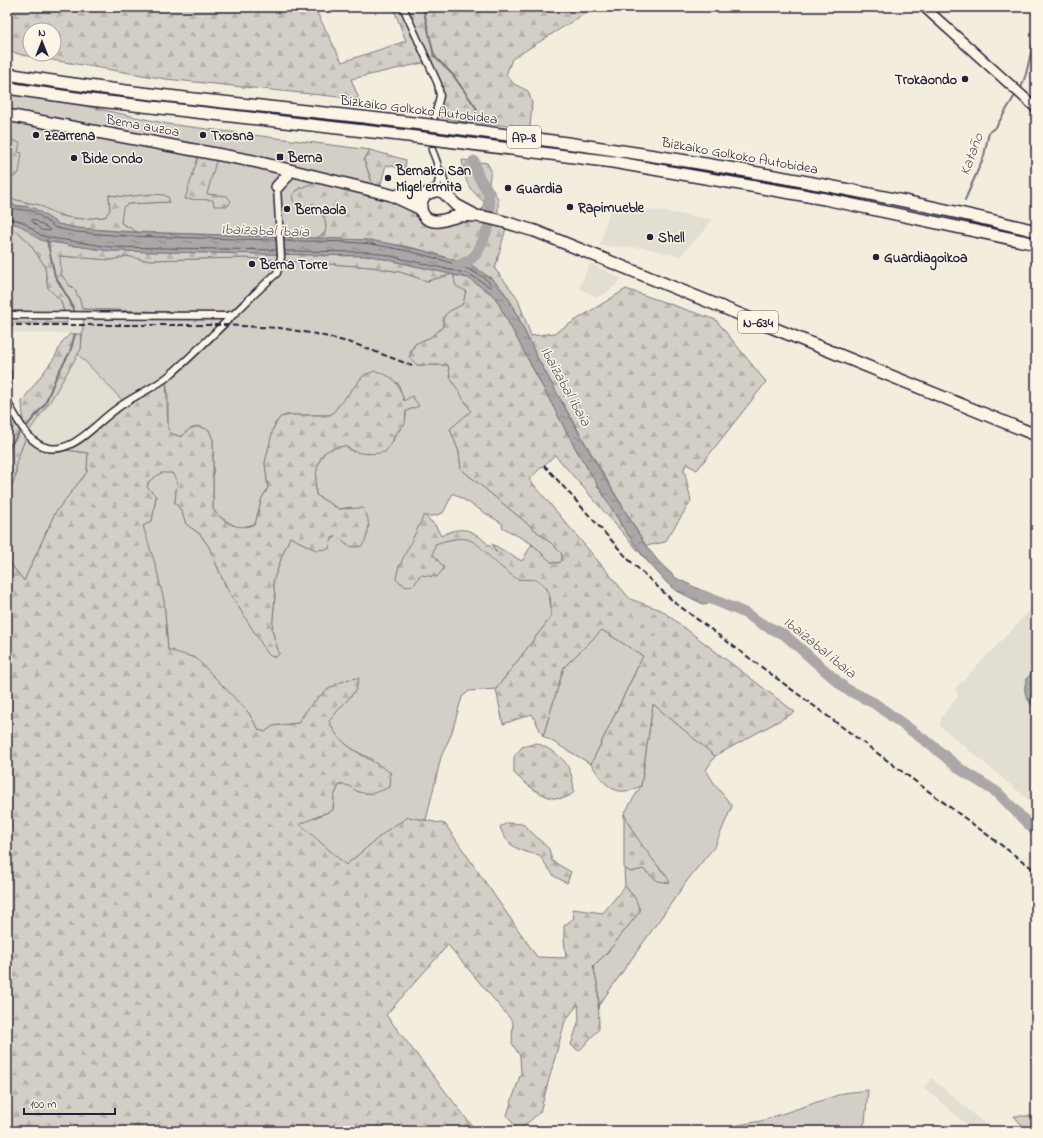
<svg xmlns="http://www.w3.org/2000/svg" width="1043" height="1138" viewBox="0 0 1043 1138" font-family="'Indie Flower',sans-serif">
	<defs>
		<pattern id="forest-firs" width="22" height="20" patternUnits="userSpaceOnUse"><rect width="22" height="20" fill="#d4cfc6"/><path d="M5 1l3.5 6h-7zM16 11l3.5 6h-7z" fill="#b6b1ab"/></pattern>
		<pattern id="water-ripples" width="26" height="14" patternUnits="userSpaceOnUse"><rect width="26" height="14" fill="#aca7a6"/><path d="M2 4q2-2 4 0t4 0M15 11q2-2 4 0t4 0" fill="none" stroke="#8c8888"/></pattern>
	</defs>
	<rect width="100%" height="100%" fill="#f3edde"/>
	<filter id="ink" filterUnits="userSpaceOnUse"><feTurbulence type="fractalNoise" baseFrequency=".025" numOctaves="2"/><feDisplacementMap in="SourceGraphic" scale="8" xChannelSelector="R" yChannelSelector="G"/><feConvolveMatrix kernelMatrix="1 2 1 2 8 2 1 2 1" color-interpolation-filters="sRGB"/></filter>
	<g filter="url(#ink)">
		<path fill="#e3ded2" d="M611 204 712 219 707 228 680 256 645 248 600 246Z
			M590 263 622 279 605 294 596 297 579 288Z
			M7 323 189 324 82 334 7 333Z
			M77 353 124 402 67 446 48 448 27 434 51 400Z
			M1036 604V806L940 726 941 718 958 696 955 689Z
			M931 1078 942 1087 993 1131H974L924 1087Z"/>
		<path fill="#d4cfc6" stroke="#7b7880" d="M7 89 168 124 370 150 364 160 375 191 336 181 299 188 292 197 297 205 316 207C324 216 328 221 325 233L317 238 137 232 121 223 122 207 128 204 169 202 164 195 124 197 109 195 110 210 105 217 81 219 66 217 52 212 39 205 7 198Z
			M7 228C23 229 34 251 43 263L45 267 48 288 61 301 67 323H7Z
			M59 256 111 260 127 256 144 260 245 258 372 267 400 272 427 281 453 274 466 291 463 304C451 312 442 310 443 327L431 337 415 344 410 352 417 365H448L451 379 472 411 450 429 459 452 461 469 551 543 562 554V562L559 563 551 562 532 544 502 527 503 524 453 493 443 513 433 516H424L435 525 443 541 459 538 472 539 517 579C522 579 528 578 534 578 550 580 551 605 551 617L496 689 469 691 462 697 451 735 441 757 426 820 408 818 389 829 346 865 299 824 333 810 334 796 339 785H349L359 792 372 759C353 751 336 740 328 721L356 690 349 679C322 692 314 698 298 723L273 726 265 732 259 730 248 712 173 650H168L164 602 143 526 152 521 156 496 147 487C149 476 162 470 172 473L177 481 175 502 182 512 186 524 200 534 209 547 226 587 279 654 272 630 275 595 273 582 283 553 290 537 316 550 337 536 348 546 369 524 351 507 339 509 316 495C315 482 315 460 327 451 332 448 339 447 345 446L353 452 392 443C396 431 408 425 406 411L419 406 404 401 398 383 364 375 331 415H285L275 423 265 463 268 488 262 498 255 524 238 528 217 515 213 509V440L209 430 197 426 185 432 182 437 172 434 168 429V396L166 379 124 402 77 353 81 349 84 315 197 313 82 309 80 300 74 289 66 281 61 274Z
			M27 434C41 449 69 450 88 453L87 472 55 513 24 581 7 559V497L16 475V463Z
			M602 630 643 656 591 764 543 736 564 667Z
			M653 704 715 756 706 770 716 786 732 806 715 846 689 878 599 1005 598 987 593 966 607 953 640 911 635 898 625 886 624 868 631 872 643 869 658 881 667 875C649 859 634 836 624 814L641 786Z
			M868 1090 865 1122 861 1131H705L761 1121 844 1093Z"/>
		<path fill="url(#forest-firs)" stroke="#7b7880" fill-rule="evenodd" d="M7 7H314L342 62 406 41 393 7H595L512 59 506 75 514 84 528 91 532 103 530 128 460 121 435 116 440 97 427 62 351 79 359 99 166 79 22 55 7 50ZM30 30H54V54H30Z
			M11 140 20 143 18 152 22 153 19 173 11 179H7V159H9Z
			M370 150 406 160 405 169 386 165 380 187 426 218 480 217 484 202C466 186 466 183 462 160L487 163 491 170 489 183 498 199V221L507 224 495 269 517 297 531 336 555 333 626 289 716 320 766 382 697 470 686 464 684 469 691 501 665 542 646 546C609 484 572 421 537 357 525 335 512 294 492 279 487 275 480 272 473 269 425 244 371 240 317 238L325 233C328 221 324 216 315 207L297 205 293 201V194C316 173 349 184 375 190L364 160Z
			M200 151 218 154 207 194 227 196 231 201 228 206H214L213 200 185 199Z
			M151 194 164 195 169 198V202L128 204 123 207 121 223 137 232 76 228 58 224 34 208 7 204V198L39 205 52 212 66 217 81 219 105 217 110 210 109 195 125 197Z
			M7 223C28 224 27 235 44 241L110 251 371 256 468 278 490 293 496 299 574 446 625 530 648 562 555 455 529 479 630 599 661 610 795 712 715 756 653 704 641 786C636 788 630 791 625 791 609 793 599 776 591 764L643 656 602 630 564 667 543 736 532 714 503 724 496 689 551 617C551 606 552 593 544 585 535 576 528 581 518 579 514 578 509 573 505 570 474 547 479 529 435 544L433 554 444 568 437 577 420 575 415 584 406 587 396 579 398 569 424 515 435 525 441 536C468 521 478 535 497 553L492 544 522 561 532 544 551 562 559 563 562 561V554L551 543 461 469 459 452 450 429 471 411 451 379 448 365H417L409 357 415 344 431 337 443 327C442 310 451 312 463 304L466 291 456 286 453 274 427 281 400 272 372 267 245 258 144 260 127 256 111 260 60 256 61 274 66 281 74 289 80 300 82 309 197 313 65 315 61 301 48 288 45 267 43 263C34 251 23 229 7 228Z
			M70 334H82L81 349 51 400 27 434 16 463V475L7 497V437L17 420H23L22 401 55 357 62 342Z
			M375 371C396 377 397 382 404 401L412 396 419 406 406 411 405 424 395 433 392 443 385 452C370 455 358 455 345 446 339 447 332 448 327 451 315 460 315 482 316 495L339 509 363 508C371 520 370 534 362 546 350 549 345 544 337 536L332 538 329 549 316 550 290 537 283 553 273 582 275 595 272 630 279 654 276 657 270 656 268 654 226 587 209 547 200 534 186 524 182 512 175 502 177 481 172 473H161L148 482 147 487 156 496 152 521 143 526 156 567 164 601 168 650 196 658 248 712 259 730 265 732 273 726 298 723C312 701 331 680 359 678L356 690 329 721C339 748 369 757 391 773L390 787C380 791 370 796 359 792 351 789 349 783 339 785L334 796 333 810 300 824 346 865 389 829 408 817 445 824 537 957 566 958 564 939V926L574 918 572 909 603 913 625 886 635 898 640 911 607 953 593 966 598 987 599 1029 579 1051 571 1045 579 1020 578 1004 565 1021 540 1112 518 1131 507 1115 521 1073 520 1056 512 1043 513 1022 448 945 386 1015 476 1131H7V559L24 581 55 513 87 472 88 453 58 449 67 446 110 413 166 378 168 429 172 434 182 437C190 426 197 425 209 430L213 440V509C224 524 238 531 255 524L262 498 268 488 265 463 273 429 280 417 292 415H331L364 375Z
			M537 743C562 755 572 763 574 792 557 810 528 787 514 773V757L522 747Z
			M624 814C632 833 645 849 657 865 662 872 667 875 670 883L658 881 643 869 631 872 624 868Z
			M507 823 523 824 549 849 552 861 571 872 567 883 554 876 539 855C519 851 507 847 500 827Z
			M1014 1116H1036V1131H1027Z"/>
		<path fill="url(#water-ripples)" stroke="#75727b" d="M7 204 34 208 58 224 76 228 125 232 370 240 416 249 473 266 492 279 509 299 537 357 590 453 646 546 660 563 676 578 719 599 705 605 677 591 667 583 648 562 625 531 574 446 496 299 490 293 468 278 371 256 110 251 44 241C27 235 28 224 7 223Z
			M1036 669V708C1021 698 1021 679 1036 669Z"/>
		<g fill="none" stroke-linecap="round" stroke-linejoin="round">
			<path stroke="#595766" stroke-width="1" d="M7 208 33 211 56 228 76 232 125 236 276 240
				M7 219C30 219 28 231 45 237L110 247 277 250
				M33 219 49 229 50 231 41 230 32 221Z
				M284 241C312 241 342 241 370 244 394 247 481 265 492 286L490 287 469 274 372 252 285 251"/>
			<path stroke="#75727b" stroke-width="2" d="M423 7 434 56 453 75 477 109 475 112
				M1021 88 1026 74 1036 31
				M965 200 984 156 989 132 996 127 1014 97
				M47 240 55 276 70 301 75 313
				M26 427 45 404 57 375 70 352 75 334
				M9 467 10 446 21 430"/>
			<path stroke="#aca7a6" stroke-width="11" d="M474 161 478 176 488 192 490 212
				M457 266C482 256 478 249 489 226
				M702 595 745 613 762 624 785 635 846 689 874 703 934 747 960 769 998 793 1036 832"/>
			<path stroke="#c9c4bd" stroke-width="6" stroke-dasharray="6 3" stroke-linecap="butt" d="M432 150 435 116"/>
			<g stroke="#22223b" stroke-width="9">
				<path id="street" d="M403 7 438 84 440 96 435 116
					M432 150C438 164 443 176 435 191
					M442 172 447 194
					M7 315 227 316 233 314
					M7 371V383
					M7 402C18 418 26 443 48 448 74 453 96 423 115 410 132 396 154 389 171 374 208 342 241 305 277 273L281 257 277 187"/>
			</g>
			<g stroke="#22223b" stroke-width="12">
				<path id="secondary" d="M924 7 1036 108"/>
			</g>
			<g stroke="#22223b" stroke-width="14">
				<path id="highway" d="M7 74C128 94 249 104 371 118 594 144 817 177 1036 231
					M7 88 90 100 408 136 613 162 825 199 1036 244
					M7 115 253 161 391 195 421 209
					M277 187 287 176
					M398 195 420 196 435 191H440L444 193 456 205 473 214
					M425 195C419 203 419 216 430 220 439 224 450 217 460 216 482 213 513 225 535 231L1036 435"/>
			</g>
			<use href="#street" stroke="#fcf5e5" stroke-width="6"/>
			<use href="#secondary" stroke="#fcf5e5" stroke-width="9"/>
			<use href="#highway" stroke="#fcf5e5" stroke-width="11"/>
			<path stroke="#22223b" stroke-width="2" stroke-dasharray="6 3" stroke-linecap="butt" d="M7 325H222L280 328 316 334 355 344 413 366
				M544 465 629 560 674 602 1036 871"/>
		</g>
	</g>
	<g fill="#22223b" stroke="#fcf5e5" stroke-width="1.5">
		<circle cx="965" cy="79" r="4"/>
		<circle cx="36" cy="135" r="4"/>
		<circle cx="203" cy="135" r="4"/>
		<rect x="276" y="153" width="8" height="8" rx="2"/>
		<circle cx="74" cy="158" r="4"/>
		<circle cx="388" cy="178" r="4"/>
		<circle cx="508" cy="188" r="4"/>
		<circle cx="570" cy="207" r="4"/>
		<circle cx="287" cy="209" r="4"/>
		<circle cx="650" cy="237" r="4"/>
		<circle cx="876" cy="257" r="4"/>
		<circle cx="252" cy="264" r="4"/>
	</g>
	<g text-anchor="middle" stroke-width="3" stroke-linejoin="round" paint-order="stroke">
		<g fill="#fcf5e5" stroke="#63616e" stroke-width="1">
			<rect x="507" y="126" width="34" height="22" rx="3"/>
			<rect x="738" y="311" width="40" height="22" rx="3"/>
		</g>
		<g font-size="13" font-weight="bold" fill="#22223b">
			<text x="524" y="142">AP-8</text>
			<text x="758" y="327">N-634</text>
		</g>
		<g font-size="14" font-weight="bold" fill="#22223b" stroke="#fcf5e5" text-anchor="start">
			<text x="957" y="84" text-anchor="end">Trokaondo</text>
			<text x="44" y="140">Zearrena</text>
			<text x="211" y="140">Txosna</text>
			<text x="288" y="162">Berna</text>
			<text x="82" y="163">Bide Ondo</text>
			<text x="396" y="175">Bernako San<tspan x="396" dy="16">Migel ermita</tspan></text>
			<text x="516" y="193">Guardia</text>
			<text x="578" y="212">Rapimueble</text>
			<text x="295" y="214">Bernaola</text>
			<text x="658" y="242">Shell</text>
			<text x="884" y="262">Guardiagoikoa</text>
			<text x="260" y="269">Berna Torre</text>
		</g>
		<g font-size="14" fill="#22223b" stroke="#fcf5e5">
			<text transform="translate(419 109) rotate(7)" y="5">Bizkaiko Golkoko Autobidea</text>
			<text transform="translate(143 125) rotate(10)" y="5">Berna auzoa</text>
			<text transform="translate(740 155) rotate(10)" y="5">Bizkaiko Golkoko Autobidea</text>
		</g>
		<g font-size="15" font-style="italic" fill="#525160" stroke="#fcf5e5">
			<text transform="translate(971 154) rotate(-70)" y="5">Kataño</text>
			<text transform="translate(265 230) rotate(2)" y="5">Ibaizabal ibaia</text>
			<text transform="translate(566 386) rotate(61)" y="5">Ibaizabal ibaia</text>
			<text transform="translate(820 647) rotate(39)" y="5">Ibaizabal ibaia</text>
		</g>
	</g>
	<rect width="1043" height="1138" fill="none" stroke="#fcf5e5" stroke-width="24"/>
	<rect x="12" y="12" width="1019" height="1114" fill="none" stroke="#22223b" stroke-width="1.5" filter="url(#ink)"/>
	<g transform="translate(42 42)"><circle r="19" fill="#fcf5e5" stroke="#a5a1a1"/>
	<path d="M0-3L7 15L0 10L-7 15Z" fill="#22223b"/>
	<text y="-6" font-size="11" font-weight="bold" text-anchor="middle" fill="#22223b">N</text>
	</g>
	<path d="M24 1108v6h91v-6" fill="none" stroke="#22223b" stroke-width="2"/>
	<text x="30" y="1108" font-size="12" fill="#22223b" stroke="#fcf5e5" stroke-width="3" paint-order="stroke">100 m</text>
</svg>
